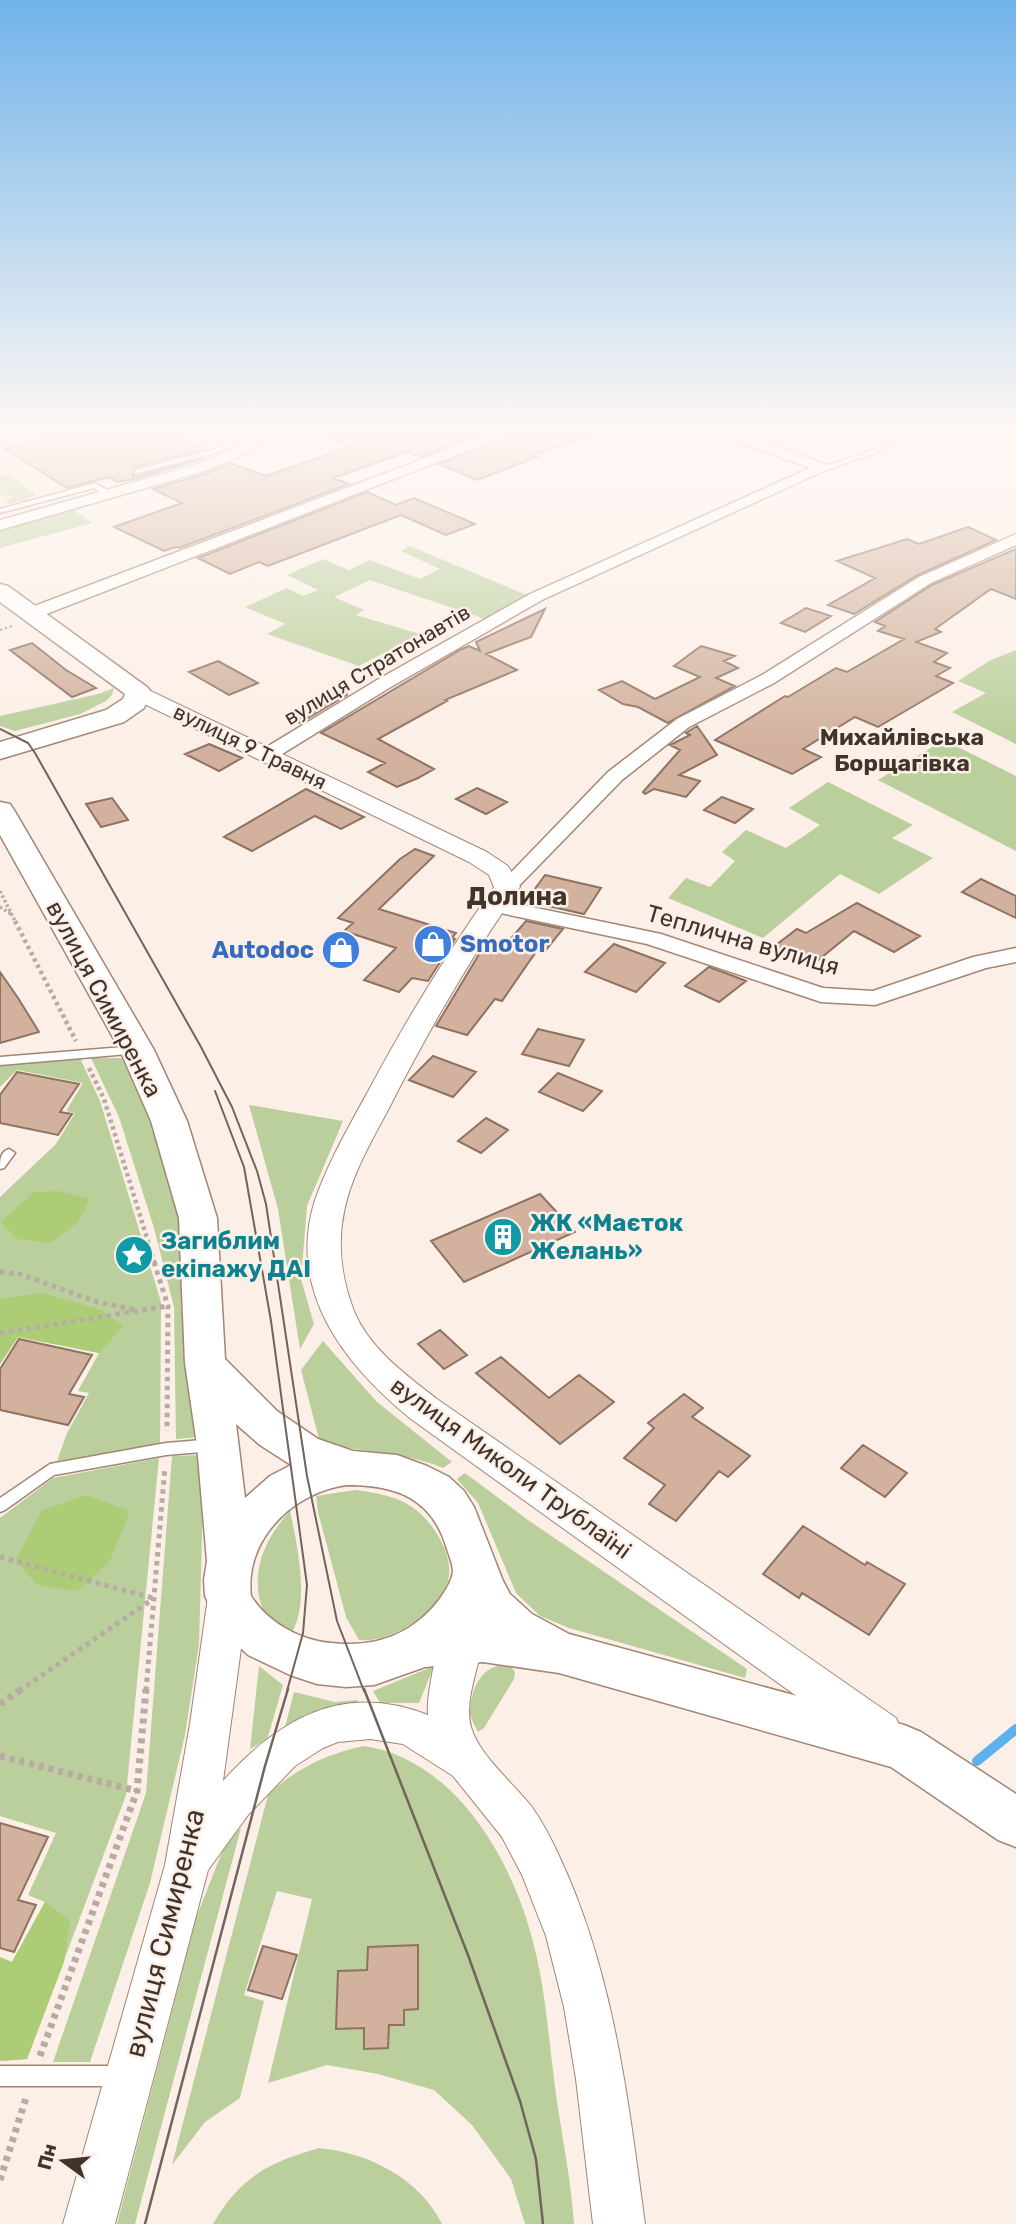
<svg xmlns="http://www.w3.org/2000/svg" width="1016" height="2224" viewBox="0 0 1016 2224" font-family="Rubik,sans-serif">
	<rect width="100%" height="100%" fill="#fcefe7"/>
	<path fill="#fee6d7" d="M0 431H250L226 451 207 458 0 517Z"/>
	<path fill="#bacf9b" d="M9 474 34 493 35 496 10 504 4 501 13 497 9 494 0 496V477Z
		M71 508 92 523 0 548V527Z
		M410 546 529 596 485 619 370 580 334 597 364 610 356 615 420 634 359 666 267 634 285 624 245 607 287 588 303 596 318 590 287 575 323 559 349 570 370 560 420 579 440 569 401 551Z
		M1016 650V744L952 712 986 693 958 681 989 661Z
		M114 688 112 695 106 701 80 714 15 731 0 726V716L98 694Z
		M944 740 1016 776V851L878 780Z
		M828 782 913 825 892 838 933 858 879 894 840 874 763 938 668 898 686 878 710 887 735 861 722 852 746 830 786 848 820 825 789 808Z
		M80 1058 100 1101 161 1302 160 1446 57 1461 67 1433 89 1393 78 1391 99 1353 18 1337 0 1364V1197L56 1144 75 1113 66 1111 83 1083 17 1070 0 1087V1066Z
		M91 1058H129L183 1211 201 1437 176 1439 174 1307 154 1228 119 1117Z
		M249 1105 343 1121 307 1206 301 1279 314 1324 300 1349 278 1209Z
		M323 1341 377 1402 452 1462 443 1468C403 1451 359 1455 319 1439L301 1370Z
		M201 1455 203 1501 199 1644 185 1735 150 1883 90 2062H53L146 1793 172 1456Z
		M159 1458 126 1795 27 2059 0 2061V1957L12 1962 45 1902 28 1895 56 1833 0 1816V1518L53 1478Z
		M465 1473 528 1520 747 1669 745 1678 569 1628 540 1616 516 1593 478 1503 457 1479Z
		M355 1490C375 1493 395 1495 412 1507 432 1520 455 1555 448 1581 442 1602 423 1618 405 1628 389 1636 377 1641 359 1640L346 1617 318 1512 316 1496Z
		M290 1511C297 1543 310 1603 292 1632 286 1629 277 1626 271 1622 265 1617 261 1605 259 1597 253 1564 268 1535 290 1511Z
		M502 1665 511 1667 515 1672 514 1679 484 1728 478 1732C475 1726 470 1718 470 1711 471 1690 480 1668 502 1665Z
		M259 1666 283 1685 267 1740 250 1749Z
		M434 1666 419 1703H380L373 1691Z
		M294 1692 335 1702 357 1700 362 1708 284 1731Z
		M364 1746C458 1760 516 1866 535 1950 546 1995 549 2042 555 2087 561 2133 571 2178 574 2224H525L511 2179 472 2125 434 2090 378 2074 327 2065 268 2083 312 1899 277 1891 244 1995 264 2001 240 2098 205 2122 172 2165 268 1795C294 1769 329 1753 364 1746Z
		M241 1828 135 2224H117L196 1918 226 1842Z
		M319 2148C369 2153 419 2178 442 2224H213C240 2177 268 2163 319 2148Z"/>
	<path fill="#accd75" d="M59 1191 90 1199 78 1222 51 1243 17 1239 1 1222 34 1192Z
		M42 1293 102 1310 123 1326 99 1353 18 1337 0 1364V1299Z
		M86 1495 130 1511 110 1561 77 1591 37 1585 16 1560 42 1510Z
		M45 1902 70 1920 64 1962 27 2059 0 2061V1957L12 1962Z"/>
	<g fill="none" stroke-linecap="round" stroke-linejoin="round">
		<path stroke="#5db2ee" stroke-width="10" d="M977 1761 1016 1729"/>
	</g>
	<path fill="#d2b29e" stroke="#8f7260" stroke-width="2" d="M72 431H173L205 449 134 467 133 476 205 458 134 479 117 482 109 477 67 488 5 449Z
		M313 431H488L421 457 407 452 333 478 349 484 179 548 176 547 164 551 114 527 182 503 153 489 209 473 230 463 266 476 350 447Z
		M520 431H594V435L533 455 537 457 477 480 439 464Z
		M367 492 396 505 414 498 475 524 446 535 401 515 268 566 259 562 230 574 198 558Z
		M968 527 996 540 918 575 854 614 828 605 875 578 837 561 907 539 919 544Z
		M1016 549V599L991 589 935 629 941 632 916 642 947 653 934 662 950 668 936 676 953 683 878 727 855 717 803 749 821 757 792 774 715 740 785 696 788 697 836 668 847 672 904 639 878 631 885 626 875 622 932 585Z
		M806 608 831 616 805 632 781 623Z
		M545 609 531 637 486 654 517 670 445 700 447 701 378 739 434 769 418 778 397 787 368 772 385 763 321 733 460 650 469 646 480 651 476 642Z
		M32 643 66 670 96 688 72 697 10 650Z
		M701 646 735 656 724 661 738 668 716 678 735 686 668 723 638 707 623 704 599 690 622 681 655 699 700 677 674 666Z
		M218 661 258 683 229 695 189 672Z
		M343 688 347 695 300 723 293 720Z
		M697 726 717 755 679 775 700 781 686 797 654 789 645 794 643 792 680 750 670 745 690 735 686 733Z
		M209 744 242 758 219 771 185 754Z
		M477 788 507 802 486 814 456 799Z
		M306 789 364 817 341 829 315 816 252 851 224 837Z
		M722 797 753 809 735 823 704 810Z
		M112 798 128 820 101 827 86 804Z
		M415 849 434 856 379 909 456 933 452 938 455 939 428 981 412 978 399 992 364 980 396 948 344 931 353 923 338 918 400 859Z
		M545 875 601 888 584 914 526 901Z
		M981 879 1016 896V918L962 892Z
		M857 903 920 936 894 952 854 931 811 966 772 948 797 929 806 933Z
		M526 921 563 929 545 951 538 949 502 1001 495 999 467 1035 436 1026 484 946 501 950Z
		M614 944 665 963 636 992 585 972Z
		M709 967 736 977 746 981 719 1002 685 986Z
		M0 972 18 998 39 1032 0 1043Z
		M538 1029 584 1040 569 1066 522 1054Z
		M433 1056 476 1072 453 1097 409 1080Z
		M17 1072 79 1084 60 1112 72 1114 58 1135 0 1123V1095Z
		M558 1073 602 1091 583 1111 539 1092Z
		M486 1118 508 1130 481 1153 458 1141Z
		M540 1194 575 1232 464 1282 431 1241Z
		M440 1330 467 1355 444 1369 418 1344Z
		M19 1339 92 1355 69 1394 84 1397 68 1425 0 1410V1369Z
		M501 1357 549 1398 579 1375 614 1402 560 1444 476 1373Z
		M684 1394 703 1408 692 1417 750 1456 728 1477 719 1471 676 1521 649 1504 665 1485 624 1458 654 1428 648 1423Z
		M863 1445 907 1473 885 1497 841 1468Z
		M803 1526 865 1565 867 1562 905 1584 869 1635 802 1593 799 1598 763 1574Z
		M0 1823 48 1837 18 1900 36 1905 14 1952 0 1948Z
		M418 1945V2009L404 2010V2025H389L388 2048 364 2049V2028L336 2029 338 1971 367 1970 368 1947Z
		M263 1946 297 1955 282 1999 248 1990Z"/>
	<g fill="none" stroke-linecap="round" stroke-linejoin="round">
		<g stroke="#a48573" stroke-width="3">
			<path id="service" d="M44 431H60L0 444V440Z
				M189 431H198L222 445 225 450 135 474V470L217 449Z
				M904 431H913L878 452 826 470 819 468 874 450Z
				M95 483 112 493V497H106L94 488 0 513V509Z
				M136 1046 140 1047 142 1050 140 1053 0 1065V1057Z
				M9 1149 15 1153 4 1168 0 1169C0 1160 0 1152 9 1149Z
				M214 1439 219 1441 221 1445 219 1449 214 1451 166 1455 54 1475 5 1510 0 1512V1498L50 1464 166 1443Z
				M0 2066H121L128 2069 131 2076 128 2083 121 2086H0Z"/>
		</g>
		<g stroke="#a48573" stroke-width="3">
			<path id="minor" d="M261 431H278L249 452 208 470 0 530V520L198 464 239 446Z
				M497 431H518L36 618H24L22 614 24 610Z
				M708 431H730L828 465 830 468 542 600 389 688 274 759H260L258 755 260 751 377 680 530 594 810 468Z
				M1016 534V545L931 583 774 683 689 727 622 780 514 891H500L497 887 608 772 677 719 762 675 919 577Z
				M494 899 661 934 823 988 873 991 973 957 1016 948V962L986 968 875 1005 821 1002 647 944 486 910 483 905 486 900Z"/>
		</g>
		<g stroke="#a48573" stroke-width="2">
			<path id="tertiary" d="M138 685 487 852 508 866 520 887C470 958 427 1033 388 1110 371 1142 351 1176 344 1212 337 1245 342 1280 354 1311 369 1348 406 1375 437 1399L896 1718 902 1732 896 1746 881 1751 866 1746 411 1419C345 1365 286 1292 315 1200 329 1160 351 1123 371 1086 408 1017 449 950 494 887L489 875 469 862 130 697 127 692 130 687Z
				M228 1580 242 1585 248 1597 223 1781C280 1718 343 1682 428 1715 426 1692 440 1633 450 1613L464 1608 478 1613C494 1646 461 1689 471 1727 478 1754 514 1784 532 1807 543 1823 552 1840 560 1858 614 1974 628 2099 645 2224H593L576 2079 564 2007 546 1936 522 1875 502 1837 453 1776 403 1744 370 1739 338 1742 323 1748 295 1766 248 1815 208 1870 115 2224H63L165 1865 190 1724 208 1597 214 1585Z"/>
		</g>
		<g stroke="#a48573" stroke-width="3">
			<path id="secondary" d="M0 584 8 586 147 687 151 692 144 708 124 722 0 759V742L106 710 123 699 125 694 0 602Z
				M0 802 10 804 14 810 154 1050 187 1121 217 1218 225 1359 277 1411 318 1439 353 1451 397 1455 427 1466 449 1477 464 1491 474 1507 503 1581 510 1594 532 1614 569 1634 904 1725 921 1732 1016 1794V1847L998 1840 891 1767 559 1673 483 1662 425 1667 374 1685 346 1687 317 1684 290 1675 248 1655 221 1629 205 1596 204 1580 207 1561 197 1445 185 1363 179 1218 151 1121 120 1050 0 835ZM236 1424 260 1445 291 1465 270 1476 245 1498ZM347 1485C394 1485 431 1497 446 1546 448 1553 453 1564 453 1572 451 1583 445 1591 439 1600 412 1635 374 1648 331 1643 300 1640 268 1623 251 1596 244 1540 293 1492 347 1485Z"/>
		</g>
		<path stroke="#b8aba3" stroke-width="2.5" stroke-dasharray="2.5 2.5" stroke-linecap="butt" d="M0 630 12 626"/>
		<path stroke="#b8aba3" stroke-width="3.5" stroke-dasharray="2.5 2.5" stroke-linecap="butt" d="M0 891 16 923
			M0 907 11 914"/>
		<path stroke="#b8aba3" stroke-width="4.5" stroke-dasharray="3.5 3.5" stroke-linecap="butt" d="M15 921 76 1041
			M89 1068 104 1099 155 1264"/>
		<path stroke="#b8aba3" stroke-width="5" stroke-dasharray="4.5 4.5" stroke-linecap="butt" d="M154 1262 168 1306 167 1431
			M0 1272 20 1274 94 1301 135 1310
			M0 1333 168 1306
			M0 1557 153 1598
			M19 1691 153 1599
			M146 1691 165 1467"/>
		<path stroke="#b8aba3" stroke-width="7" stroke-dasharray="5 5" stroke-linecap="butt" d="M0 1704 22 1689
			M0 1756 137 1791
			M40 2056 137 1791 146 1689
			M0 2180 26 2098"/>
		<use href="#service" fill="#fff" fill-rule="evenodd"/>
		<use href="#minor" fill="#fff" fill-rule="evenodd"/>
		<use href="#tertiary" fill="#fff" fill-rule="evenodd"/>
		<use href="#secondary" fill="#fff" fill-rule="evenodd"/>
		<path stroke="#71645c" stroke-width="2" d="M0 729 28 743 35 753 201 1047 232 1107 257 1171 266 1204 307 1476 337 1621 364 1691
			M215 1091 244 1167 271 1321 307 1585 303 1633 287 1691"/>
		<path stroke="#71645c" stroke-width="2.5" d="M364 1689 468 1955 520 2101 536 2159 543 2224
			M145 2224 265 1766 288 1689"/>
	</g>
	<linearGradient id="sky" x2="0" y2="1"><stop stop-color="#70b3ea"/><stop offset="0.58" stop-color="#fef8f4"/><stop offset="1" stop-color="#fef8f4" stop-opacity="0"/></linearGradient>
	<rect width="1016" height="743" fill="url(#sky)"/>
	<defs>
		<g id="shop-disc" transform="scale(2.0125)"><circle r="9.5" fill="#3f7fe0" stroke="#fcefe7"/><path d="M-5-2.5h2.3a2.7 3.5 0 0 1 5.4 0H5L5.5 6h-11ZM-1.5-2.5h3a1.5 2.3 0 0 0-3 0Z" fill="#fff"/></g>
		<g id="building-disc" transform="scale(2.0125)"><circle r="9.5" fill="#0f9aa8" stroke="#fcefe7"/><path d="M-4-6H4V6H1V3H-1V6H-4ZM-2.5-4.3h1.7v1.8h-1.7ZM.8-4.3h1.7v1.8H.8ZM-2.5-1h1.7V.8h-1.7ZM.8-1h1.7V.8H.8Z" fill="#fff"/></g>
		<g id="sight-disc" transform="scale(2.0125)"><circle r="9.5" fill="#0f9aa8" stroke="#fcefe7"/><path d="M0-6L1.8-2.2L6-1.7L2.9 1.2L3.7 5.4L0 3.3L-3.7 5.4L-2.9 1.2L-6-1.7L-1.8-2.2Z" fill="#fff"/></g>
	</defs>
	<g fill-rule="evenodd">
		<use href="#shop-disc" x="433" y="944"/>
		<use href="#shop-disc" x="341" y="950"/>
		<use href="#building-disc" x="503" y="1237"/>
		<use href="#sight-disc" x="134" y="1255"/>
	</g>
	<g text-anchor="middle" stroke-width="5" stroke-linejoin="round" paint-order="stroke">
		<g font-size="21" fill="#41342c" stroke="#fcefe7">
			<text transform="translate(377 665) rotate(-31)" y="7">вулиця Стратонавтів</text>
			<text transform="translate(250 747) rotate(26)" y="7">вулиця 9 Травня</text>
		</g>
		<g font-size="23" font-weight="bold" fill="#41342c" stroke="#fcefe7">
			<text x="902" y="745">Михайлівська<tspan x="902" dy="26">Борщагівка</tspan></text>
		</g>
		<g font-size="24" fill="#41342c" stroke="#fcefe7">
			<text transform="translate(743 940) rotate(16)" y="8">Теплична вулиця</text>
			<text transform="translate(104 999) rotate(62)" y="8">вулиця Симиренка</text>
			<text transform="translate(511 1468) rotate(36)" y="8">вулиця Миколи Трублаїні</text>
		</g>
		<g font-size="24" font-weight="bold" fill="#366cbe" stroke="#fcefe7" text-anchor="start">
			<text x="460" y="952">Smotor</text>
			<text x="314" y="958" text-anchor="end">Autodoc</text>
		</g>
		<g font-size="24" font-weight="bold" fill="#0d838f" stroke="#fcefe7" text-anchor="start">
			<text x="530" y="1231">ЖК «Маєток<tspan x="530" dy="28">Желань»</tspan></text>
			<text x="161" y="1249">Загиблим<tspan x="161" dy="28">екіпажу ДАІ</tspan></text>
		</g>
		<g font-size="26" font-weight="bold" fill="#41342c" stroke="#fcefe7">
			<text x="517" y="905">Долина</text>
		</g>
		<g font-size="28" fill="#41342c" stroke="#fcefe7">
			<text transform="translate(164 1933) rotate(-76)" y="10">вулиця Симиренка</text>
		</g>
	</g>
	<g transform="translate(63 2161) rotate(285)" stroke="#fcefe7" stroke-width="5" paint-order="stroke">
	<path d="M0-5L12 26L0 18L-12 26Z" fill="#41342c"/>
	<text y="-10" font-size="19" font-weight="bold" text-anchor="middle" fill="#41342c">Пн</text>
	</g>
</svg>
